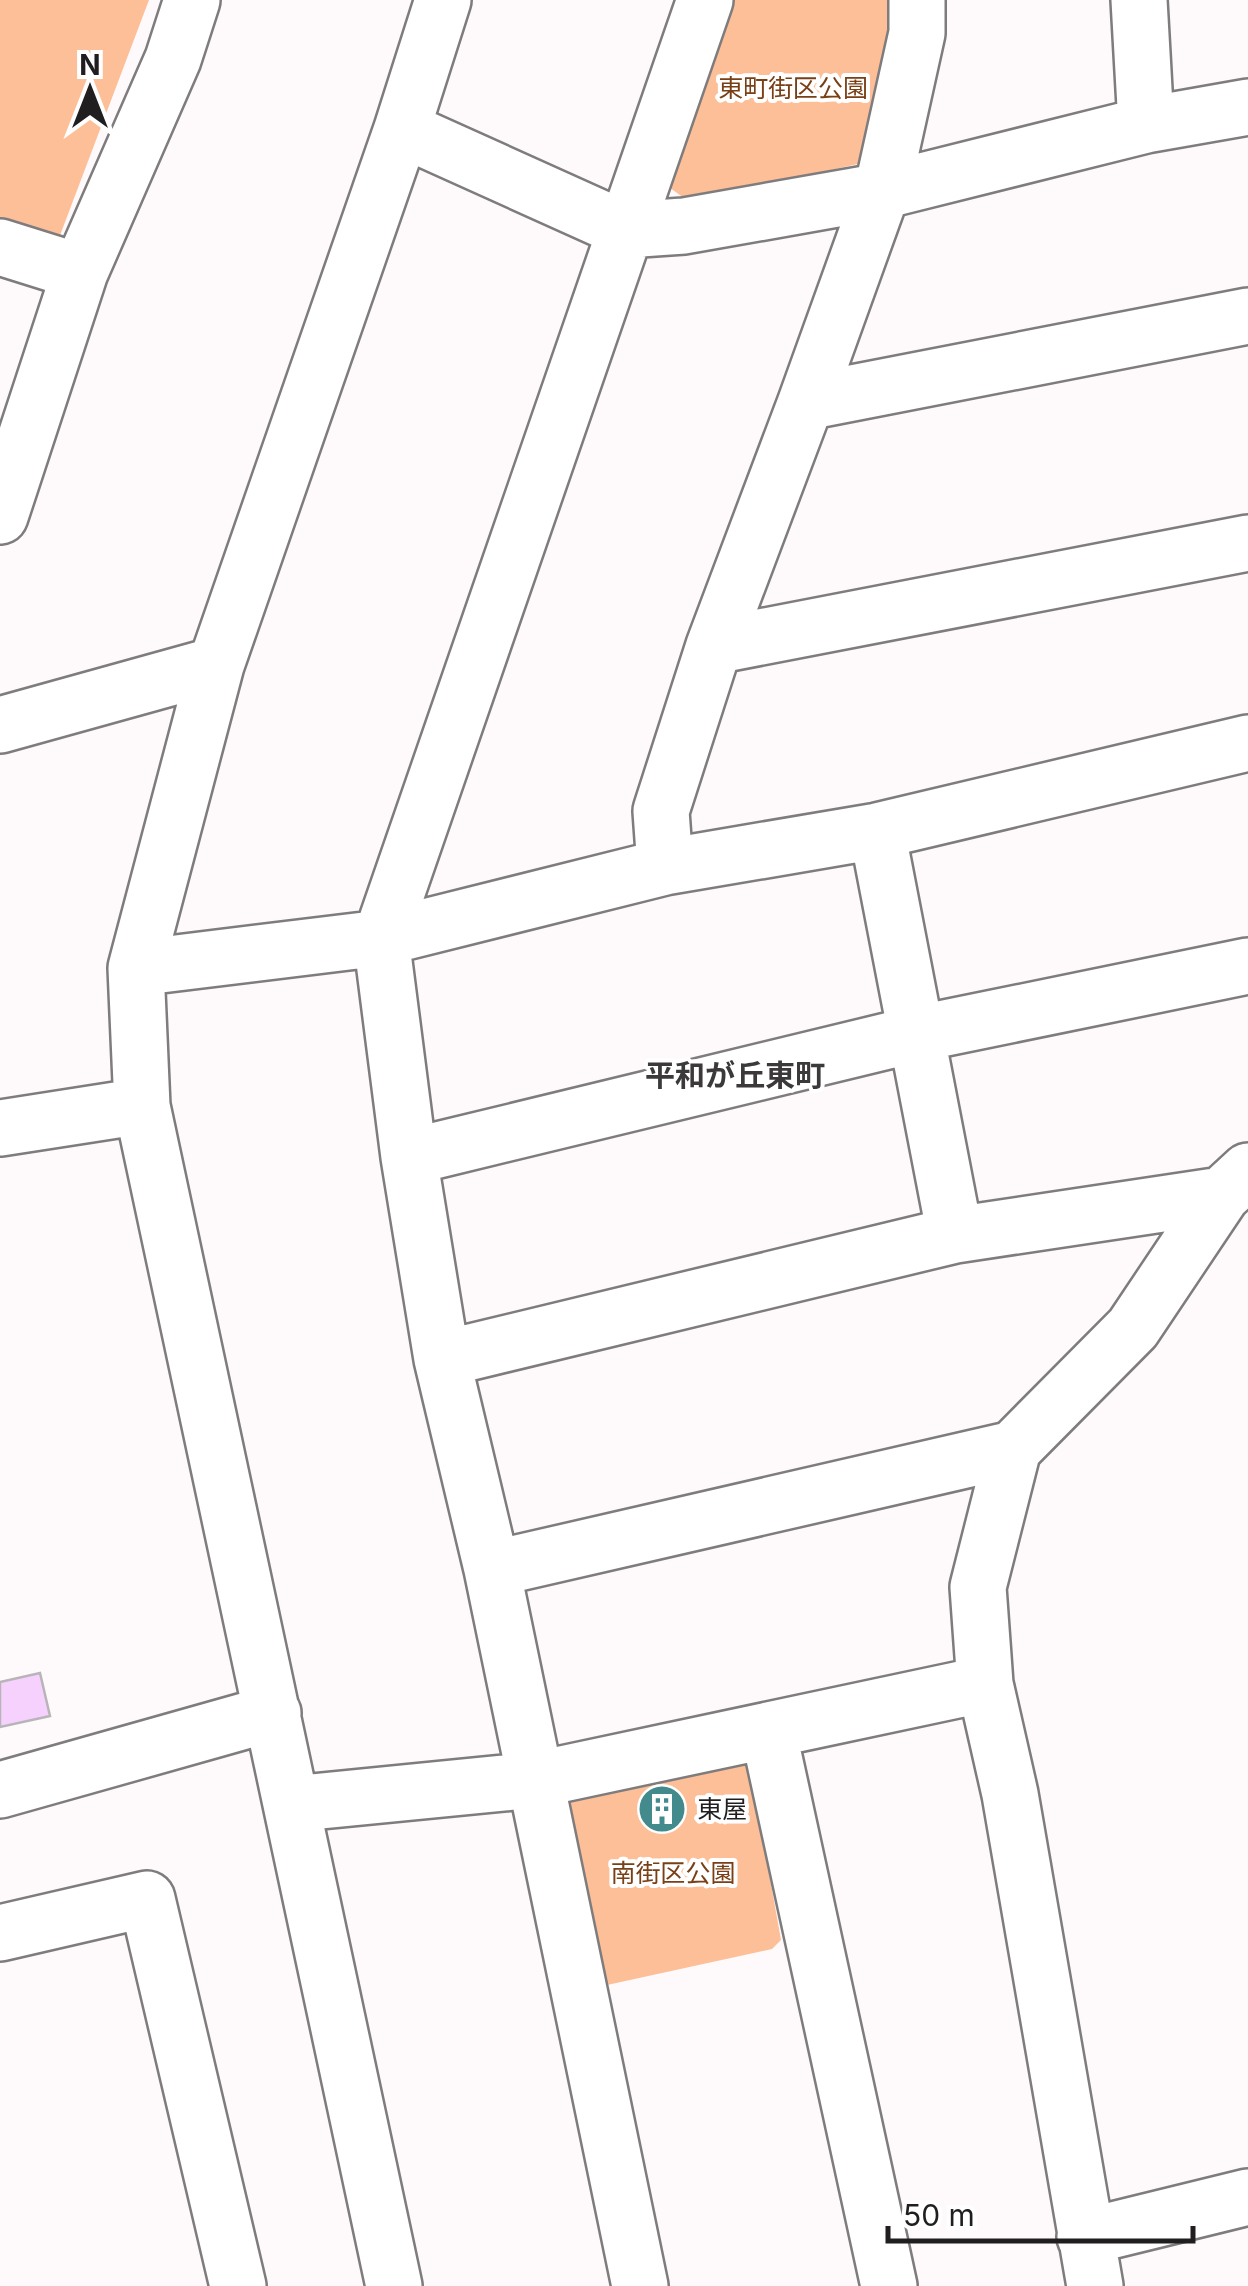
<svg xmlns="http://www.w3.org/2000/svg" width="1248" height="2286" viewBox="0 0 1248 2286" font-family="Inter,'Noto Sans JP',sans-serif">
	<rect width="100%" height="100%" fill="#fefafb"/>
	<path fill="#fdbf98" d="M0 0H149L59 238 0 219Z
		M726 0H895L867 162 688 201 666 185Z
		M749 1761 781 1940 772 1949 607 1985 599 1976 564 1806 571 1792Z"/>
	<path fill="#f7d1fe" stroke="#b8b5b9" stroke-width="2.5" d="M40 1673 50 1716 0 1727V1682Z
		M681 1797 684 1818 642 1821 641 1800Z"/>
	<g fill="none" stroke-linecap="round" stroke-linejoin="round">
		<g stroke="#7f7c7d" stroke-width="60">
			<path id="minor" d="M1139 0 1146 125
				M402 129 626 230 684 226 882 191 1146 125 1248 107
				M0 247 80 272
				M806 402 1248 316
				M0 516 80 272 173 59 192 0
				M714 646 1248 543
				M0 725 216 665
				M877 831 955 1235
				M665 867 661 811 714 646 806 402 882 191 917 33V0
				M136 968 381 938 665 867 877 831 1248 743
				M0 1128 142 1106
				M409 1157 916 1034 1248 966
				M442 1359 955 1235 1222 1195
				M492 1569 1013 1449
				M768 1730 889 2286
				M0 1790 273 1713
				M291 1804 534 1780 985 1684
				M0 1933 147 1899 238 2286
				M1085 2237 1248 2197
				M394 2286 142 1106 136 968 216 665 402 129 443 0
				M640 2286 492 1569 442 1359 409 1157 381 938 705 0
				M1095 2286 1010 1794 985 1684 978 1587 1013 1449 1133 1328 1222 1195 1248 1171"/>
		</g>
		<use href="#minor" stroke="#fff" stroke-width="55"/>
	</g>
	<defs>
		<g id="building-disc" transform="scale(2.5)"><circle r="9.5" fill="#428a8c" stroke="#fff"/><path d="M-4-6H4V6H1V3H-1V6H-4ZM-2.5-4.3h1.7v1.8h-1.7ZM.8-4.3h1.7v1.8H.8ZM-2.5-1h1.7V.8h-1.7ZM.8-1h1.7V.8H.8Z" fill="#fff"/></g>
	</defs>
	<g fill-rule="evenodd">
		<use href="#building-disc" x="662" y="1809"/>
	</g>
	<g text-anchor="middle" stroke-width="8" stroke-linejoin="round" paint-order="stroke">
		<g font-size="25" fill="#794017" stroke="#fff">
			<text x="793" y="97">東町街区公園</text>
			<text x="673" y="1882">南街区公園</text>
		</g>
		<g font-size="25" fill="#201e1f" stroke="#fff" text-anchor="start">
			<text x="697" y="1818">東屋</text>
		</g>
		<g font-size="30" font-weight="bold" fill="#3c393a" stroke="#fff">
			<text x="735" y="1086">平和が丘東町</text>
		</g>
	</g>
	<g transform="translate(90 90)" stroke="#ffffff" stroke-width="8" paint-order="stroke">
	<path d="M0-8L18 38L0 25L-18 38Z" fill="#201e1f"/>
	<text y="-15" font-size="28" font-weight="bold" text-anchor="middle" fill="#201e1f">N</text>
	</g>
	<path d="M888 2226v15h305v-15" fill="none" stroke="#201e1f" stroke-width="5"/>
	<text x="903" y="2226" font-size="30" fill="#201e1f" stroke="#ffffff" stroke-width="8" paint-order="stroke">50 m</text>
</svg>
